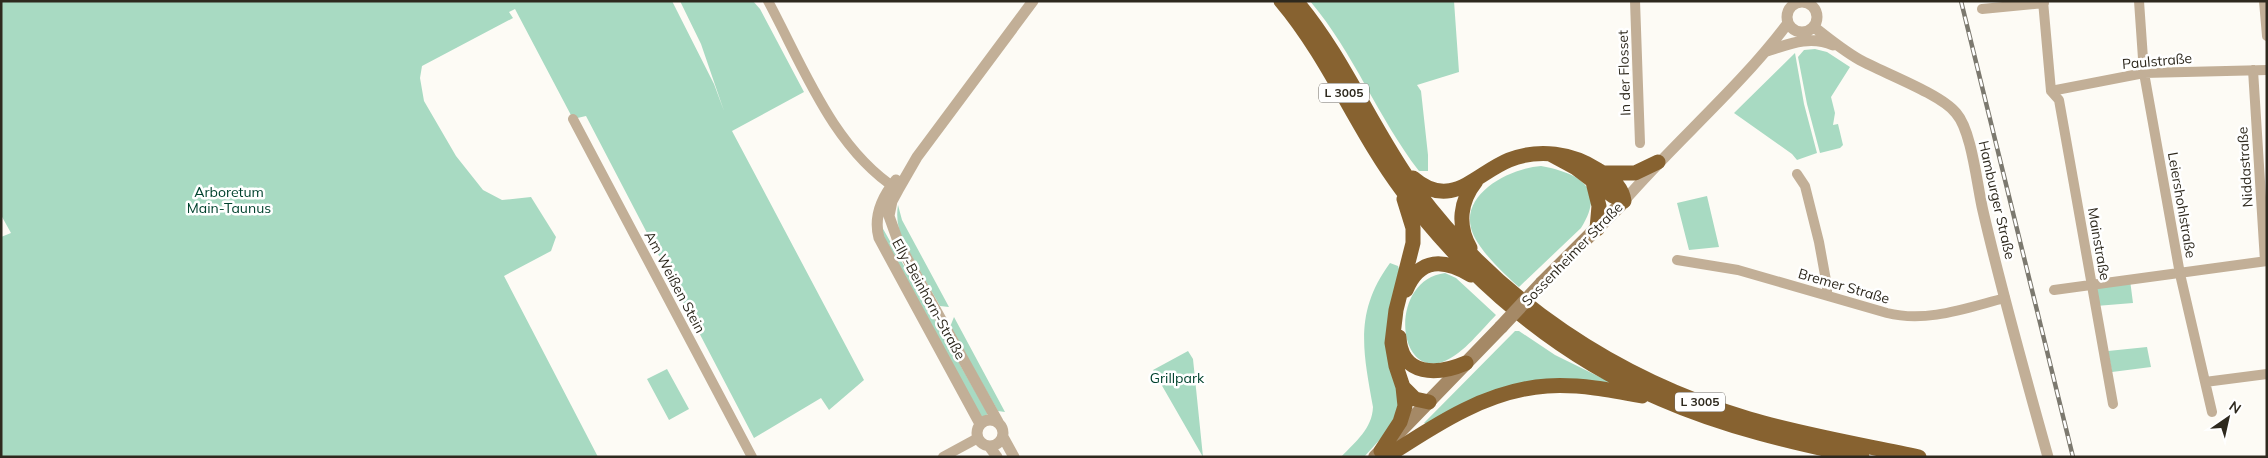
<svg xmlns="http://www.w3.org/2000/svg" width="2268" height="458" viewBox="0 0 2268 458" font-family="Mulish,sans-serif">
	<rect width="100%" height="100%" fill="#fdfbf5"/>
	<path fill="#a8dac2" d="M1 1H672L714 84 724 111 701 44 680 1H753L760 9 804 92 732 131 864 380 829 410 821 398 754 438 586 116 573 119 515 9 509 12 513 18 422 66 420 78 424 101 456 156 483 190 502 200 531 197 556 237 551 251 504 276 598 457H1V237L11 233 1 215Z
		M1310 1H1454L1459 72 1417 85 1421 91 1428 155V171H1419C1378 118 1354 53 1310 1Z
		M1815 49 1827 52 1850 67 1831 97 1835 113 1833 125 1838 124 1843 145 1840 148 1820 153 1807 104 1798 57 1804 50Z
		M1795 53 1804 104 1817 153 1797 160 1792 154 1734 113Z
		M1541 166C1578 173 1607 187 1581 228L1519 287C1504 274 1476 248 1471 228 1462 192 1512 168 1541 166Z
		M1707 196 1719 247 1689 250 1677 203Z
		M898 205 902 220 949 307 940 306 903 241C898 229 896 218 898 205Z
		M882 227 988 414 980 419 882 237Z
		M1390 263 1398 266 1399 269V403L1393 425 1364 457H1341C1356 441 1372 429 1373 407 1363 351 1354 312 1390 263Z
		M1445 273 1456 278 1496 315C1481 330 1464 353 1445 361 1396 381 1388 280 1445 273Z
		M2130 280 2133 303 2096 306 2092 285Z
		M954 317 1005 412 998 411 950 327Z
		M1515 331H1519L1555 355 1620 387 1545 381 1428 425 1424 423Z
		M2147 347 2151 367 2112 372 2108 351Z
		M1188 351 1193 359 1203 457 1153 370Z
		M667 369 689 409 669 420 647 379Z"/>
	<g fill="none" stroke-linecap="round" stroke-linejoin="round">
		<path stroke="#c2af97" stroke-width="10" d="M768 1C803 66 833 148 897 189
			M1635 1 1640 143
			M2043 1 2051 91
			M2139 1 2144 73 2180 274 2212 412
			M2264 1 2267 36
			M1982 9 2044 3
			M2253 70 2265 261
			M2051 91 2059 100 2113 404
			M2051 91 2144 73 2267 70
			M573 119 752 457
			M1797 174 1805 186 1819 242 1827 286V295
			M1677 260 1738 270 1887 313C1927 323 1966 308 2005 298
			M2054 290 2267 261
			M2205 382 2267 374
			M943 457 978 438"/>
		<path stroke="#c2af97" stroke-width="11" d="M1787 17a15 15 0 1 1 30 0a15 15 0 1 1-30 0Z
			M1814 27C1829 39 1844 51 1860 60 1884 73 1941 94 1956 113 1972 131 1977 186 1983 211 2002 293 2025 375 2048 457
			M1767 51C1789 44 1810 35 1833 45
			M896 180C882 197 873 216 879 238L980 424
			M1624 201C1677 140 1740 87 1788 23
			M977 433a13 13 0 1 1 26 0a13 13 0 1 1-26 0Z
			M998 422 899 244 889 216 892 201 898 190 917 157 1033 1
			M1003 437 1014 457
			M989 446 997 457"/>
		<path stroke="#a58966" stroke-width="14" d="M1542 283 1624 201
			M1375 457 1501 327"/>
		<path stroke="#876230" stroke-width="15" d="M1281 1C1330 59 1357 130 1402 190 1468 279 1558 356 1661 399 1725 427 1794 443 1862 457
			M1296 1C1345 59 1372 130 1416 190 1499 302 1616 379 1749 419 1804 435 1863 445 1919 457
			M1604 173H1635L1658 162
			M1413 178C1451 211 1475 174 1509 160 1539 148 1572 153 1598 170 1611 177 1622 186 1624 201L1613 196 1576 168 1550 154
			M1593 182 1599 206 1597 229
			M1470 248C1457 225 1460 201 1476 181
			M1406 290C1420 257 1444 259 1471 275
			M1399 337C1401 377 1438 375 1466 363
			M1403 387 1415 399 1429 402
			M1381 451 1400 422 1405 406 1403 387 1396 366 1392 343 1396 310 1413 243V228L1404 199
			M1386 457C1435 425 1487 390 1547 386 1579 384 1611 390 1642 396"/>
		<g stroke="#7c796f" stroke-width="4.5">
			<path id="rail" d="M1961 1 2073 457"/>
		</g>
		<use href="#rail" stroke="#fff" stroke-width="2.5" stroke-dasharray="8" stroke-linecap="butt"/>
		<path stroke="#a58966" stroke-width="14" d="M1501 327 1542 283"/>
	</g>
	<g text-anchor="middle" stroke-width="5" stroke-linejoin="round" paint-order="stroke">
		<g fill="#fff" stroke="#6d6962" stroke-width="1">
			<rect x="1319" y="83.5" width="50" height="19" rx="4"/>
			<rect x="1675" y="392.5" width="50" height="19" rx="4"/>
		</g>
		<g font-size="12" font-weight="bold" fill="#2e291e">
			<text x="1344" y="97">L 3005</text>
			<text x="1700" y="406">L 3005</text>
		</g>
		<g font-size="14" fill="#2e291e" stroke="#fff">
			<text transform="translate(2157 61) rotate(-5)" y="5">Paulstraße</text>
			<text transform="translate(1624 73) rotate(-92)" y="5">In der Flosset</text>
			<text transform="translate(2245 167) rotate(-94)" y="5">Niddastraße</text>
			<text transform="translate(1997 200) rotate(77)" y="5">Hamburger Straße</text>
			<text transform="translate(2182 205) rotate(80)" y="5">Leiershohlstraße</text>
			<text transform="translate(2099 244) rotate(80)" y="5">Mainstraße</text>
			<text transform="translate(1572 254) rotate(-46)" y="5">Sossenheimer Straße</text>
			<text transform="translate(675 282) rotate(62)" y="5">Am Weißen Stein</text>
			<text transform="translate(1844 286) rotate(16)" y="5">Bremer Straße</text>
			<text transform="translate(929 299) rotate(61)" y="5">Elly-Beinhorn-Straße</text>
		</g>
		<g font-size="14" fill="#01422d" stroke="#fff">
			<text x="229" y="197">Arboretum<tspan x="229" dy="16">Main-Taunus</tspan></text>
			<text x="1177" y="383">Grillpark</text>
		</g>
	</g>
	<rect width="2268" height="458" fill="none" stroke="#2e291e" stroke-width="5"/>
	<g transform="translate(2228 418) rotate(34)" stroke="#ffffff" stroke-width="4" paint-order="stroke">
	<path d="M0-4L9 19L0 12L-9 19Z" fill="#2e291e"/>
	<text y="-8" font-size="14" font-weight="bold" text-anchor="middle" fill="#2e291e">N</text>
	</g>
</svg>
